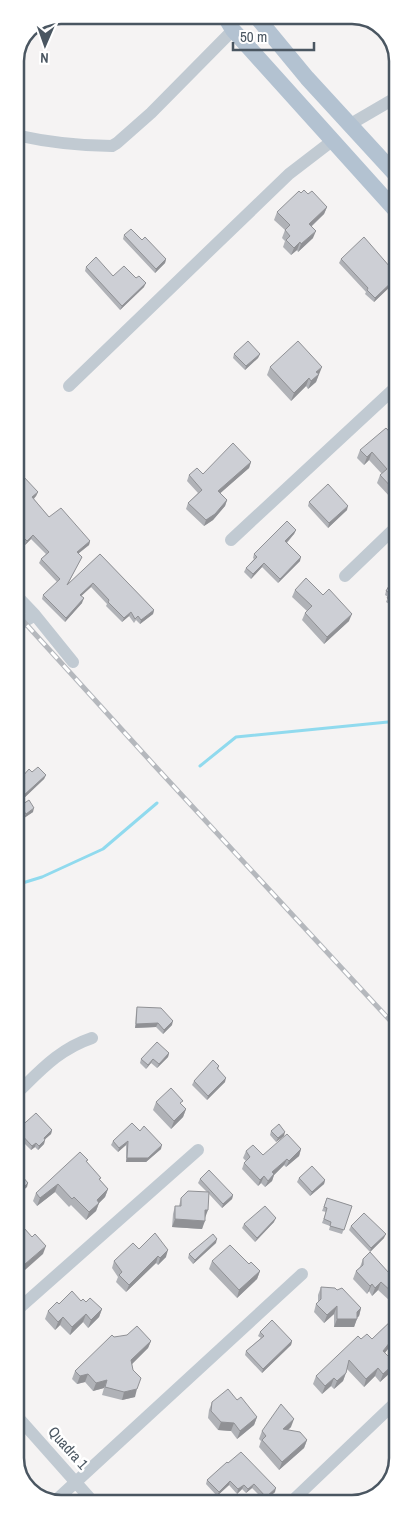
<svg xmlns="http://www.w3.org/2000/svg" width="413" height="1519" viewBox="0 0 413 1519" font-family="'Archivo Narrow',sans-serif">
	<rect width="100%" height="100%" fill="#f5f3f3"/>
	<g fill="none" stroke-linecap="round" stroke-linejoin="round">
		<path stroke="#90daee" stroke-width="3" d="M200 766 236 737 398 721
			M16 885 42 877 103 849 157 803"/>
		<path stroke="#c1cad2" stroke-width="12" d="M349 125 397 97
			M15 135C47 142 79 146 112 146L117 143 151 113 233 30
			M69 386 289 174 332 141
			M231 540 397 386
			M345 576 397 526
			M15 594 35 615 73 662
			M15 627 35 615
			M16 1094C40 1071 59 1049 92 1038
			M16 1311 198 1150
			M16 1415 95 1504
			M53 1503 302 1274
			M290 1503 398 1400"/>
		<path stroke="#b3c2d1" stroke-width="16" d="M224 15 233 30 397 212
			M255 15 307 78 397 176"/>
		<g stroke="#b5b8bd" stroke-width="5">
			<path id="rail" d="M15 612 154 765 398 1029"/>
		</g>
		<use href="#rail" stroke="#fff" stroke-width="3" stroke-dasharray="9" stroke-linecap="butt"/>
	</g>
	<path fill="#b0b2b7" d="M301 193 308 194 327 207 324 214 312 226 313 238 298 252 297 250 291 255 283 247 285 241 282 238 285 230 274 220 277 212Z
		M124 235 142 240 166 259 165 263 155 273 123 239Z
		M341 259 397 280 374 302 365 294 366 292 339 263Z
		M86 267 113 276 144 287 120 310 85 271Z
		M234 354H260L258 358 245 370 233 358Z
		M270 367 319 374 318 376 316 382 308 389 306 386 291 401 267 375Z
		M360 450 397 458V506L395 509 389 502 391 498 377 483 380 475 382 474 369 460 364 465 357 458Z
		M251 462 249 468 220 493 227 500 225 506 213 520 204 526 186 509 188 503 198 493 187 481 189 475 203 474Z
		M15 482 38 492 36 496 34 499 49 517 90 541 89 545 78 554 82 557 68 584 100 554 154 610 153 614 140 624 136 620 134 623 129 616 122 622 106 606 107 604 91 587 81 596 82 603 65 622 42 599 43 595 57 582 39 563 41 559 46 554 31 539 25 545 15 534Z
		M309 502 347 510 328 528 308 506Z
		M296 530 294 534 287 543 300 561 278 583 262 567 251 579 244 572 246 568 254 559 253 558 254 554Z
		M397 576V609L386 602 388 597 385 595 386 591 395 580Z
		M295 590 323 595 349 621 324 644 302 620 305 613 307 611 292 597Z
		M15 767 22 777 32 772 46 775 44 779 23 799 15 790Z
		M20 806 33 812 24 818 19 810Z
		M137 1007 172 1025 163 1034 156 1027 135 1028 136 1012Z
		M169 1053 168 1057 157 1068 151 1063 146 1069 140 1063 141 1059Z
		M219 1066 218 1070 225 1082 207 1100 192 1085 194 1081Z
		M156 1102 186 1109 183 1117 171 1129 153 1110Z
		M17 1130H52L51 1134 45 1139 44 1144 38 1150 35 1147 31 1150 16 1135Z
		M140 1131 161 1149 146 1162H126V1145L118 1152 111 1145 113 1141Z
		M271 1131 284 1136 276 1142 270 1135Z
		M301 1149 299 1156 286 1167 284 1165 274 1175 272 1181 265 1187 261 1183 258 1186 242 1169 244 1163 246 1161 243 1158 246 1151 263 1155Z
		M87 1162 100 1180 108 1189 105 1197 99 1203 96 1211 86 1220 71 1205 69 1207 55 1192 37 1206 33 1201 36 1193Z
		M299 1178 325 1180 324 1184 310 1196 297 1182Z
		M200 1179 233 1195 232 1199 222 1208 209 1194 202 1229 172 1227 173 1214 175 1206H179L181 1198 207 1192 198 1183Z
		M327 1198 352 1206 342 1234 329 1230 330 1226 322 1223 326 1212 322 1211Z
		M274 1222 255 1242 242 1228 244 1224Z
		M351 1226 384 1238 370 1252 349 1230Z
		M216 1243 193 1264 188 1258 189 1254Z
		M139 1249 166 1257 158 1265 156 1263 126 1292 116 1282 118 1277 112 1268 114 1261Z
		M363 1259 398 1277V1293L390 1301 378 1290 372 1296 369 1291 367 1294 353 1279 356 1271 360 1267Z
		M212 1261 249 1264 260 1271 257 1279 237 1298 209 1269Z
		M321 1287 337 1290 361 1308 359 1316 357 1318 354 1327H334V1314L324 1323 314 1312 316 1304 318 1302V1295Z
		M81 1301 86 1302 102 1309 99 1317 88 1328 83 1322 70 1335 60 1325 55 1330 45 1319 48 1311 59 1304Z
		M398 1309V1347L395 1350 391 1345 385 1353 395 1363 392 1371 380 1382 375 1376 364 1387 347 1369 343 1381 334 1389 331 1386 322 1394 313 1384 316 1376 361 1339H372L389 1323 392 1315Z
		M260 1332 292 1341 291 1345 262 1373 245 1355 246 1351 261 1338 258 1336Z
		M114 1337 151 1341 148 1348 132 1364 135 1397 122 1400 102 1395 104 1388 93 1391 85 1382 77 1384 72 1379 75 1371Z
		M237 1400 257 1417 254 1425 237 1439 231 1431 218 1430 208 1418 209 1410 212 1402Z
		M291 1427 288 1430 307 1440 304 1448 279 1470 259 1447 261 1441 259 1439 262 1431Z
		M228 1463 275 1492 265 1501 252 1488 246 1493 242 1489 237 1494 229 1485 217 1496 206 1484 207 1480Z
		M389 1482 375 1494 374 1492 378 1483Z"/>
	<path fill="#909195" d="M327 207 324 214 306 231 309 224Z
		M316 231 313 238 298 252 301 244Z
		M300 242 297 250 291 255 294 248Z
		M166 259 165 263 155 273 156 269Z
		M397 277V280L374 302 375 298Z
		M146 283 144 287 120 310 122 306Z
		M260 354 258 358 245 370 246 366Z
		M322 367 316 382 308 389 311 381 316 372Z
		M309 378 306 386 291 401 294 393Z
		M372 452 369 460 364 465 367 457Z
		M251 462 249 468 216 497 218 491Z
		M38 492 36 496 31 501 32 497Z
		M227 500 225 506 213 520 204 526 206 520Z
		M348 506 347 510 328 528 329 523Z
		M296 530 294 534 284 545 285 541Z
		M33 535 31 539 25 545 27 541Z
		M90 541 89 545 75 556 77 552Z
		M301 557 300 561 278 583 280 579Z
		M264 563 262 567 251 579 253 574Z
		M93 583 91 587 78 599 80 595Z
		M84 598 82 603 65 622 66 618Z
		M154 610 153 614 140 624 141 620Z
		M131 612 129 616 122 622 124 618Z
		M352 614 349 621 324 644 327 637Z
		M22 685 21 689 15 694V691Z
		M46 775 44 779 23 799 24 795Z
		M34 808 33 812 24 818 26 814Z
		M173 1021 172 1025 163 1034 164 1030Z
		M158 1023 156 1027 135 1028 136 1024Z
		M169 1053 168 1057 157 1068 159 1064Z
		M153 1059 151 1063 146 1069 148 1065Z
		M226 1078 225 1082 207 1100 208 1096Z
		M186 1109 183 1117 171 1129 174 1121Z
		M52 1130 51 1134 42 1142 44 1138Z
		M285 1132 284 1136 276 1142 278 1138Z
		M45 1140 44 1144 38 1150 39 1146Z
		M128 1141 126 1145 118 1152 119 1148Z
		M36 1143 35 1147 31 1150 32 1146Z
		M162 1145 161 1149 146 1162H126L127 1158Z
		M301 1149 299 1156 286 1167 289 1161Z
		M287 1159 284 1165 274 1175 272 1181 265 1187 268 1181 272 1172Z
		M264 1176 261 1183 258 1186 260 1180Z
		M325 1180 324 1184 310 1196 312 1192Z
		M28 1183 27 1187 16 1197 17 1194Z
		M58 1184 55 1192 37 1206 40 1198Z
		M108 1189 105 1197 96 1206 99 1203 96 1211 86 1220 89 1212 97 1200Z
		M233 1195 232 1199 222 1208 223 1204Z
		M205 1210H208L205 1218Z
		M276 1218 274 1222 255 1242 257 1238Z
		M175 1219 205 1221 202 1229 172 1227Z
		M386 1234 384 1238 370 1252 371 1248Z
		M217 1239 216 1243 193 1264 195 1260Z
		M46 1246 43 1254 16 1278 18 1270Z
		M168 1250 166 1257 158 1265 160 1258Z
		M158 1256 156 1263 126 1292 129 1285Z
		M260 1271 257 1279 237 1298 239 1290Z
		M381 1282 378 1290 372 1296 375 1288Z
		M372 1284 369 1291 367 1294 370 1286Z
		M398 1288V1293L390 1301 393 1293Z
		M337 1306 334 1314 324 1323 327 1315Z
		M361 1308 359 1316 355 1319H357L354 1327H334L337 1319 357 1312Z
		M102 1309 99 1317 88 1328 91 1320Z
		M86 1314 83 1322 70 1335 72 1327Z
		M63 1317 60 1325 55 1330 58 1322Z
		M394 1337 391 1345 380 1359 383 1351Z
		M151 1341 148 1348 128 1368 131 1360Z
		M292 1341 291 1345 262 1373 263 1369Z
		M398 1341V1347L395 1350Z
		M395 1363 392 1371 380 1382 383 1374Z
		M378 1368 375 1376 364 1387 366 1379Z
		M346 1373 343 1381 334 1389 337 1381Z
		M88 1374 85 1382 77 1384 80 1376Z
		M334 1378 331 1386 322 1394 325 1386Z
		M107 1380 104 1388 93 1391 96 1383Z
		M137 1389 135 1397 122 1400 124 1392Z
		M257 1417 254 1425 237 1439 240 1431Z
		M294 1419 291 1427 280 1437 283 1429Z
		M221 1422 234 1423 231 1431 218 1430Z
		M307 1440 304 1448 279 1470 282 1462Z
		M230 1481 229 1485 217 1496 219 1492Z
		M254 1484 252 1488 246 1493 248 1489Z
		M244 1485 242 1489 237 1494 238 1489Z
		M276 1488 275 1492 265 1501 266 1497Z"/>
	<path fill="#cdcfd5" stroke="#909195" d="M304 190 308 194 312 191 327 207 309 224 316 231 301 244 300 242 294 248 286 240 290 236 285 230 290 225 277 212 299 191 301 193Z
		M131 229 142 240 145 237 166 259 156 269 124 235Z
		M364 237 397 275V277L375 298 367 290 368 288 341 259Z
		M96 257 113 276 124 266 136 278 139 276 146 283 122 306 86 267Z
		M248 341 260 354 246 366 234 354Z
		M298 341 322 367 316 372 319 374 311 381 309 378 294 393 270 367Z
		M386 428 397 440V451L394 454 397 458V500L392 494 395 491 380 475 387 469 372 452 367 457 360 450Z
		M233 443 251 462 218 491 227 500 215 514 206 520 188 503 202 490 189 475 197 468 203 474Z
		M22 475 38 492 32 497 49 517 61 508 90 541 77 552 82 557 67 585 100 554 154 610 141 620 138 616 135 619 131 612 124 618 108 602 109 600 93 583 80 595 84 598 66 618 43 595 60 579 41 559 49 552 33 535 27 541 15 529V482Z
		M328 484 348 506 329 523 309 502Z
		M287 521 296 530 285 541 301 557 280 579 264 563 253 574 246 568 257 557 254 554Z
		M397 576V604L387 598 390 593 386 591 393 579 395 580Z
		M306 578 323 595 329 589 352 614 327 637 305 613 312 606 295 590Z
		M15 678 22 685 15 691Z
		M15 767 22 777 29 769 32 772 38 767 46 775 24 795 15 784Z
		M29 800 34 808 26 814 20 806Z
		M137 1007 161 1008 173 1021 164 1030 158 1023 136 1024Z
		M157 1042 169 1053 159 1064 153 1059 148 1065 141 1059Z
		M213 1060 219 1066 217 1068 226 1078 208 1096 194 1081Z
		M171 1088 183 1101 180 1103 186 1109 174 1121 156 1102Z
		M36 1113 52 1130 44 1138 45 1140 39 1146 36 1143 32 1146 17 1130Z
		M132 1123 140 1131 144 1126 162 1145 148 1158H127L128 1141 119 1148 113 1141Z
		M279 1124 285 1132 278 1138 271 1131Z
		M287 1134 301 1149 289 1161 287 1159 272 1172 274 1174 268 1181 264 1176 260 1180 244 1163 250 1157 246 1151 253 1145 263 1155Z
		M80 1152 88 1160 86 1161 101 1178 99 1179 108 1189 97 1200 99 1203 89 1212 74 1197 72 1199 58 1184 40 1198 36 1193Z
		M312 1166 325 1180 312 1192 299 1178Z
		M16 1169 28 1183 17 1194 16 1192Z
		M209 1170 233 1195 223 1204 200 1179Z
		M188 1191 209 1192 208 1210H205V1221L175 1219V1206H181V1198Z
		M327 1198 352 1206 344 1230 330 1226 331 1222 324 1219 327 1208 324 1207Z
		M265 1206 276 1218 257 1238 244 1224Z
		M364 1213 386 1234 371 1248 351 1226Z
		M24 1228 32 1237 35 1234 46 1246 18 1270 17 1269 16 1270V1235Z
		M155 1233 168 1250 160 1258 158 1256 129 1285 119 1275 122 1272 114 1261 133 1243 139 1249Z
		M213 1234 217 1239 195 1260 189 1254Z
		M230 1245 249 1264 251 1262 260 1271 239 1290 212 1261Z
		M370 1252 389 1273 391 1271 398 1277V1288L393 1293 381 1282 375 1288 372 1284 370 1286 356 1271 363 1265V1259Z
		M321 1287 335 1288 337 1290 342 1288 361 1308 357 1312V1319H337V1306L327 1315 316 1304 321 1299Z
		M72 1291 81 1301 83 1299 86 1302 90 1298 102 1309 91 1320 86 1314 72 1327 63 1317 58 1322 48 1311 57 1302 59 1304Z
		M398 1309V1341L394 1337 383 1351 395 1363 383 1374 378 1368 366 1379 349 1360 346 1373 337 1381 334 1378 325 1386 316 1376 358 1336 361 1339 367 1334 372 1339 395 1317 392 1315Z
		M272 1320 292 1341 263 1369 246 1351 264 1336 260 1332Z
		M137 1326 151 1341 131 1360 133 1370 141 1378 137 1389 124 1392 105 1387 107 1380 96 1383 88 1374 80 1376 75 1371 112 1335 114 1337 127 1335Z
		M228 1389 237 1400 241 1397 257 1417 240 1431 234 1423 221 1422 211 1411 212 1402Z
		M281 1404 294 1419 283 1429 300 1432 307 1440 282 1462 262 1440 266 1436 262 1431Z
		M241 1452 276 1488 266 1497 254 1484 248 1489 244 1485 238 1489 230 1481 219 1492 207 1480 227 1462 228 1463Z
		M384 1477 389 1482 387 1488 371 1498 380 1489 381 1487 378 1483Z"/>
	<g text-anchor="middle" stroke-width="5" stroke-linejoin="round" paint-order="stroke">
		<g font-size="15" fill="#4a5661" stroke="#fff">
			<text transform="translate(68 1448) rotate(48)" y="5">Quadra 1</text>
		</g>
	</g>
	<path d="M0 0H413V1519H0ZM61 24H352A37 37 0 0 1 389 61V1458A37 37 0 0 1 352 1495H61A37 37 0 0 1 24 1458V61A37 37 0 0 1 61 24Z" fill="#fff" fill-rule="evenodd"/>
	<path fill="none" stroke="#4a5661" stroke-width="2.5" d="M61 24H352A37 37 0 0 1 389 61V1458A37 37 0 0 1 352 1495H61A37 37 0 0 1 24 1458V61A37 37 0 0 1 61 24Z"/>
	<g transform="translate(45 45) rotate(182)" stroke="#ffffff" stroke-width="4" paint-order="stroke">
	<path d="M0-4L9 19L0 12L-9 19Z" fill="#4a5661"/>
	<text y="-8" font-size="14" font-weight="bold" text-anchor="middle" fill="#4a5661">N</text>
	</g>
	<path d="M233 42v8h81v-8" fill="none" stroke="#4a5661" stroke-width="2.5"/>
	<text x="240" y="42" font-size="15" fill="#4a5661" stroke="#ffffff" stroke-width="4" paint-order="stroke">50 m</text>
</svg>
